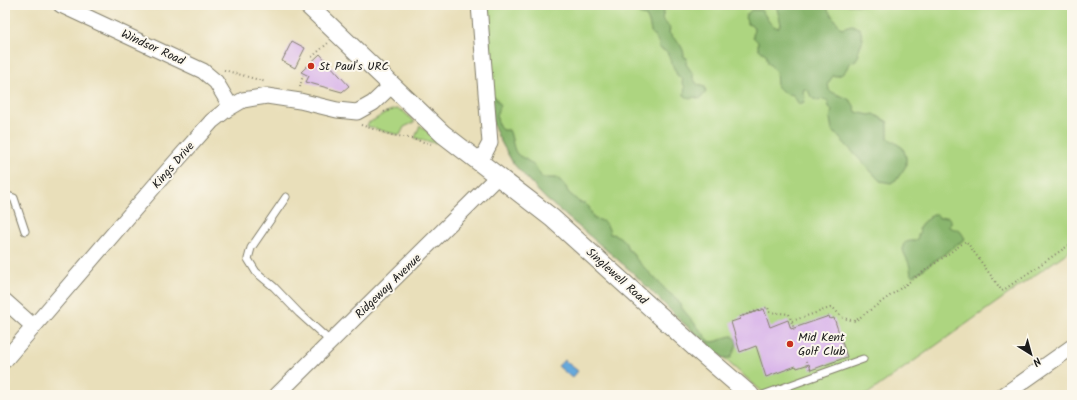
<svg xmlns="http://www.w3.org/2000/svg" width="1077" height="400" viewBox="0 0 1077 400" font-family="Kalam,sans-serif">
	<rect width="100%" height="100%" fill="#fbf7ec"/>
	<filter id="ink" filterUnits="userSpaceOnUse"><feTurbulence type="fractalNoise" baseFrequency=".025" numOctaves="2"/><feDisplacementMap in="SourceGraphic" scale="8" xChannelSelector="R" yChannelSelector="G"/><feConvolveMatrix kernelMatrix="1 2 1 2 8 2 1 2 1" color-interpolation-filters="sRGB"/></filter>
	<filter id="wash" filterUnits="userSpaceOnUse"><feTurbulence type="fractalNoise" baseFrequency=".012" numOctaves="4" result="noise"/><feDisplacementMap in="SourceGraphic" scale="16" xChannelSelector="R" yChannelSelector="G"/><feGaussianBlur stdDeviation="0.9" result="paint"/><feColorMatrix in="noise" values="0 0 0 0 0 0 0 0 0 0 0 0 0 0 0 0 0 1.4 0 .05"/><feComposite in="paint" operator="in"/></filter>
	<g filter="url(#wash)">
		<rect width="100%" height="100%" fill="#e9dfba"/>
		<path fill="#add580" stroke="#64784e" d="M481 5H1072V249L866 395H766L681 321 630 270 544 197 513 163 498 136 490 97 488 27Z
			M397 109 403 111 415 122 404 127 400 135 386 132 367 126 368 123C378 119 386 110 397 109Z
			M420 125 437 140 435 143 415 138Z"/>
		<path fill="#8ab66e" stroke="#536945" d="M637 5H665L662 19 670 28 669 33C676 41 684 45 684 57L687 58 686 64 693 74V78L697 84 705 87 706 92 700 99 694 97 690 99 684 95 685 87 682 83 683 79 677 75 667 52 659 48C659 38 653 39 651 31 649 24 650 23 646 16L639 14Z
			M776 5H826L828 10 841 28 852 25 860 29 863 39 858 52 859 55 855 61 850 62C845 71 845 76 833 76L828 83 829 90C841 99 852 94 856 112L869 115 874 114 888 122V138L903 148 906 157V166L897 179 891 183 880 181 832 130 830 118 832 110 829 107 828 101 823 99 818 101 811 97 808 90 804 89 803 92 805 97 804 102 799 104 792 94 789 95 783 92 777 86 776 71 768 63 766 54C760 51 757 49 758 42L753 37 754 27 748 24 745 17 751 10H761C768 17 767 24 778 28L781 24Z
			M490 97H495L500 105C496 113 496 123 502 130H509C513 138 512 147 517 154 520 157 525 158 528 161 535 165 538 171 542 178H557L561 181 566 187 568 192 579 202 585 203 589 207 594 219C603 219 609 225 610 234 618 234 627 241 628 250L631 251 637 260 668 292 677 299 681 307 710 342C722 342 723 336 733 336L737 341C737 348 733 352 731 358H724L681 321 630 270 544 197 513 163 498 136 491 118Z
			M933 214H937L939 218 948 217 951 220V224L948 226C957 232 958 225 965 239L914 276 911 274C910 270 910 265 908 261 903 252 897 240 915 241L918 237V234L920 232 919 229 922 223 930 218V216Z"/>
		<path fill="#66a9db" stroke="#41627c" d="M564 360 578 371 572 378 558 366Z"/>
		<g id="blocks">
			<path fill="#d8b3ea" d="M292 41 305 48 295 68 282 61Z
				M320 54 349 86 342 92 306 82 309 76 301 72Z
				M764 309 770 327 788 320 791 329 829 316 830 319 834 318 847 357 811 370 809 364 797 368 796 366 766 377 756 346 740 352 731 322 740 319 739 317Z"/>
		</g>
	</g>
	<g filter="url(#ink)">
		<use href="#blocks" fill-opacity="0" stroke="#827e6b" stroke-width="1"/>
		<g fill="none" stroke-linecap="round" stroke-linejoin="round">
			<g stroke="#827e6b" stroke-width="9">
				<path id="service" d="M5 195 14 198 25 231
					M286 197 251 248 248 259 256 272 274 287 299 313 331 342
					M763 395 863 359"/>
			</g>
			<g stroke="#827e6b" stroke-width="17">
				<path id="minor" d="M61 5 203 71 216 82 231 107
					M479 5 490 143 480 162
					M5 301 33 326
					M5 360 164 175 212 121 226 110 243 100 267 96 300 101 337 110 357 112 373 103 392 85
					M277 395 498 176
					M1004 395 1072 347"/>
			</g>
			<g stroke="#827e6b" stroke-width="20">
				<path id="tertiary" d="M308 5 443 134 552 218 699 351 750 395"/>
			</g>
			<path stroke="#827e6b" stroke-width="2" stroke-dasharray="1 3" stroke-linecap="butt" d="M312 57 328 43
				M224 70 266 82
				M300 87 303 75
				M384 112 395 108
				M361 125 392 135 404 137 431 144
				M739 317 768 307 769 312 789 314 795 332
				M792 321 830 308 834 309 843 318 855 321 966 241 1002 291 1072 243
				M806 361 809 369"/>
			<use href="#service" stroke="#fff" stroke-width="7"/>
			<use href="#minor" stroke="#fff" stroke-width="15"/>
			<use href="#tertiary" stroke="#fff" stroke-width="18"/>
		</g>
	</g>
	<g fill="#c8321e" stroke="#fbf7ec" stroke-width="1.5">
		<circle cx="311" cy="66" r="4"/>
		<circle cx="790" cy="344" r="4"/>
	</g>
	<g text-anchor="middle" stroke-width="4" stroke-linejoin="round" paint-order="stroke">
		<g font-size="12" fill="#1c1c1c" stroke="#fbf7ec">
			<text transform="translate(153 47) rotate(25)" y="4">Windsor Road</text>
			<text transform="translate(173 165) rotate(-49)" y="4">Kings Drive</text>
			<text transform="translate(617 276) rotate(42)" y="4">Singlewell Road</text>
			<text transform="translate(388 286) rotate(-44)" y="4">Ridgeway Avenue</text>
		</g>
		<g font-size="12" fill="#1c1c1c" stroke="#fbf7ec" text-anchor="start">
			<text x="319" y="70">St Paul's URC</text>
			<text x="798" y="341">Mid Kent<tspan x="798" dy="14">Golf Club</tspan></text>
		</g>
	</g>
	<rect width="1077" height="400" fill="none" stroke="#fbf7ec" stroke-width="20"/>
	<g transform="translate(1031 354) rotate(143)" stroke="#fbf7ec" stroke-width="3" paint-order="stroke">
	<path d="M0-3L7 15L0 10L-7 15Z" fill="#1c1c1c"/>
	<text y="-6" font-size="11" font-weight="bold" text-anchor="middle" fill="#1c1c1c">N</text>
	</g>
</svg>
